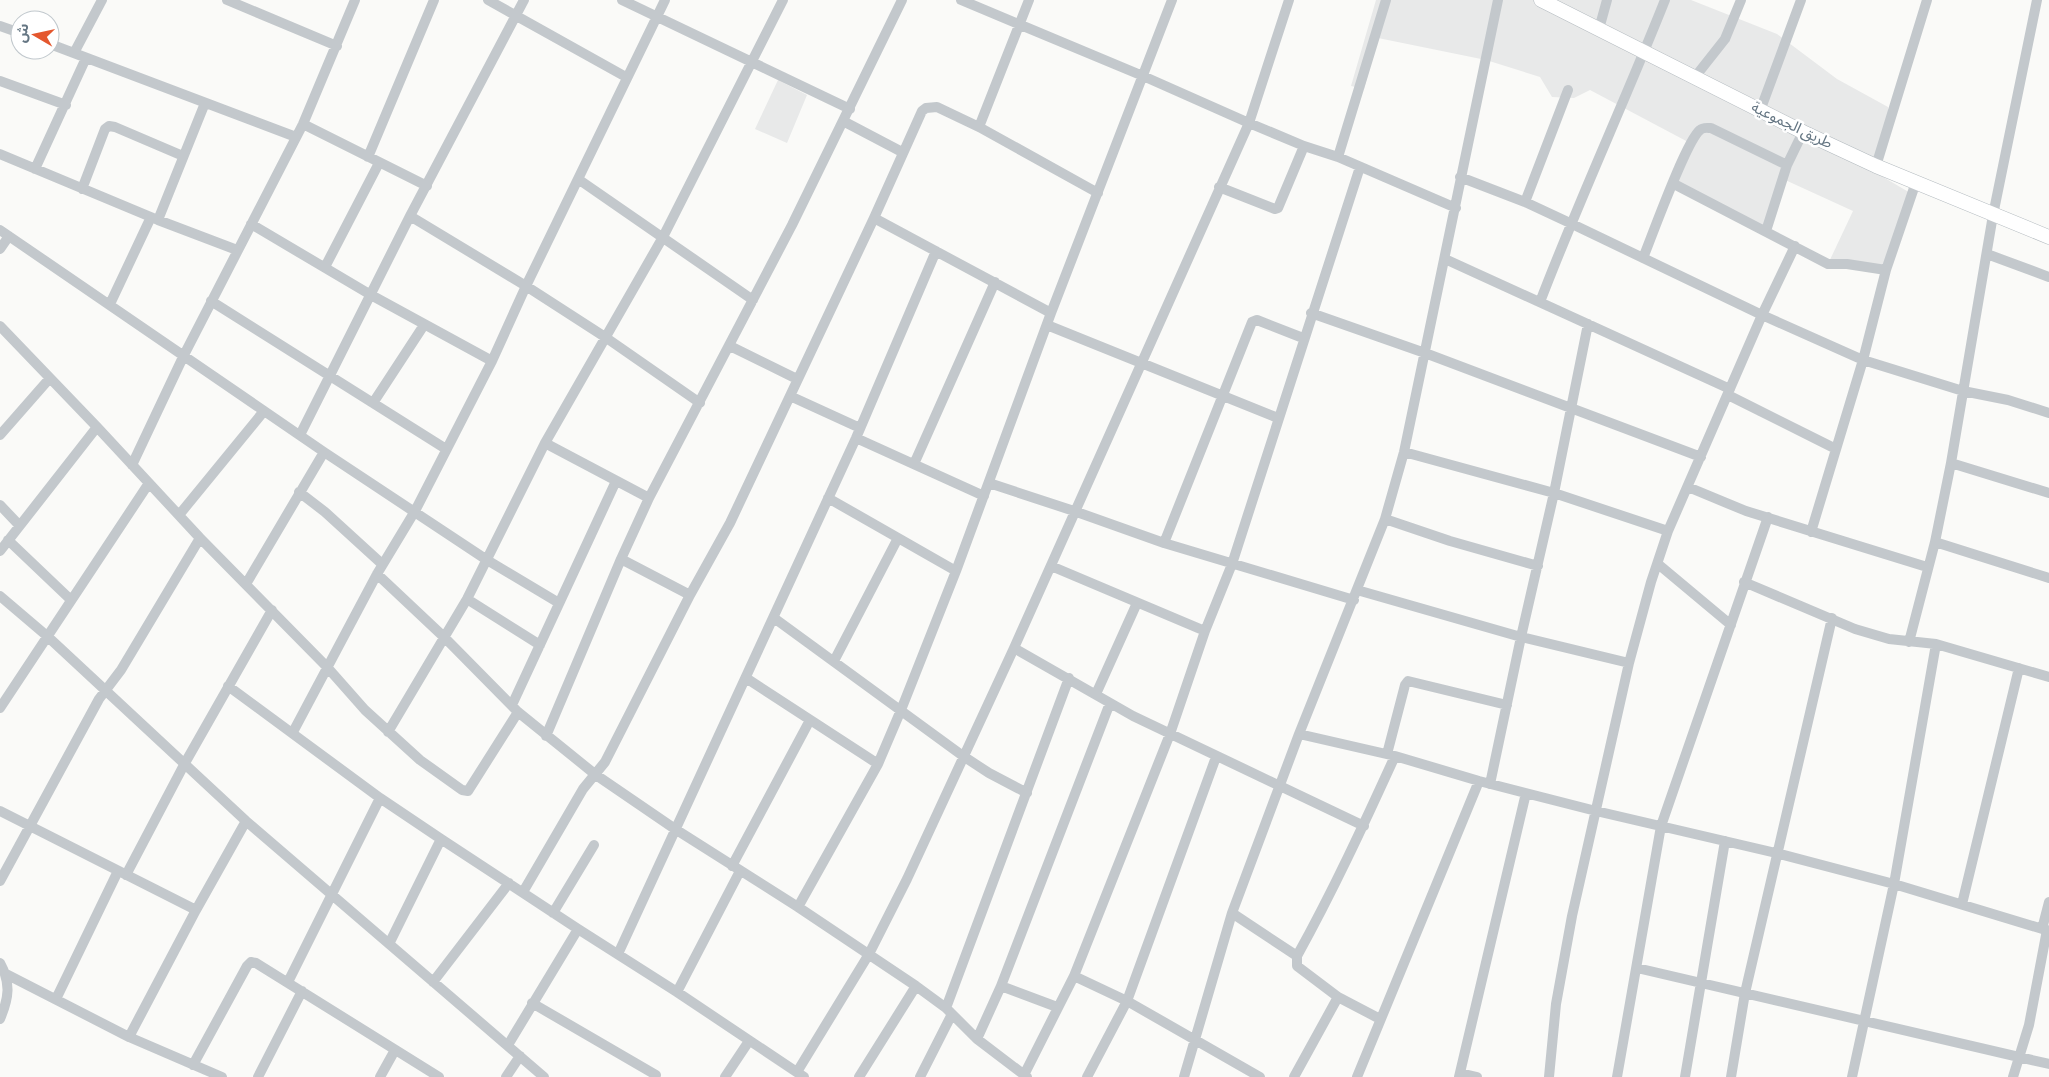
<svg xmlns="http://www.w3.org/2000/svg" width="2049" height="1077" viewBox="0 0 2049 1077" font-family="'Sofia Sans Condensed','Noto Sans Arabic',sans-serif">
	<rect width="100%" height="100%" fill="#fafaf8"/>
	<path fill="#e8e9e9" d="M1376 0H1691L1777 34 1837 79 1888 107V118L1873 171 1912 194 1886 270 1828 264 1853 211 1783 179 1766 231 1674 184 1690 143 1590 90 1574 98 1552 97 1540 77 1486 60 1378 38 1364 89 1351 86Z
		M778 80 807 95 787 143 755 129Z"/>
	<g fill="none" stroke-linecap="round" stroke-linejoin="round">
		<g stroke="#b3babf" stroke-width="15">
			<path id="secondary" d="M1541 0 1803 132 1876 166 2049 237"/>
		</g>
		<path stroke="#c3c8cc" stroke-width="10" d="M227 0 337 46
			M488 0 626 77
			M622 0 850 109
			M961 0 1143 76 1249 123 1304 146 1338 157 1456 208
			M0 26 20 33
			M1599 29 1607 0
			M50 44 296 137
			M74 53 102 0
			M1695 77 1725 39 1741 0
			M0 81 66 105
			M1760 111 1801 0
			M843 121 902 152
			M303 124 427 186
			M979 127 1029 0
			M0 154 158 220 237 250
			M368 157 434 0
			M1338 157 1386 0
			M1876 166 1927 0
			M35 169 86 58
			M1460 177 1525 202 1570 223 1762 315 1863 360 1963 391 2008 400 2049 413
			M578 179 753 300
			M1674 184 1828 264H1847L1886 270
			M1219 187 1275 209 1278 208 1304 146
			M82 189 105 129 109 126 115 127 183 156
			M1525 202 1568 90
			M410 216 526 286 605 337 700 403
			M874 218 1051 313
			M158 220 205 103
			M251 224 371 295 492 361
			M0 230 324 452 487 560 559 603
			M1766 231 1787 165 1803 132
			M0 249 9 236
			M1987 254 2049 277
			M1643 258C1652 236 1686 141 1700 130 1703 127 1707 128 1711 128L1787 165
			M1445 259 1730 389
			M325 267 379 163
			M211 301 446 449
			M1540 302C1579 200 1625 101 1665 0
			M110 304 151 217
			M1311 313 1425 353 1701 457
			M1047 325 1278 418
			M0 326 97 427 200 538 327 667 365 710 420 760 462 790 468 791 518 712
			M730 346 797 379
			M1728 395 1836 449
			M790 396 860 428
			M373 403 424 325
			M0 435 50 378
			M300 435 410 216 524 0
			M856 438 984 496
			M545 443 649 498
			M1404 452 1554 493 1668 531
			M1951 463 2049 493
			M914 464 995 282
			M132 465 184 355 303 124 355 0
			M989 483 1074 511 1164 543 1354 600
			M1688 487 1746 511 1927 567
			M299 492 325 512 382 564
			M828 498 956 571
			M0 505 19 525
			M179 515 264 411
			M1385 519 1450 541 1538 566
			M1811 532 1863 360 1886 270 1916 182
			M8 540 71 600
			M1935 542 2049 578
			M1164 543 1252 322 1257 320 1303 338
			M0 551 97 427
			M621 559 690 595
			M1658 564 1731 625
			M1051 566 1205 631
			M377 574 445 638 518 712 596 775 675 829 798 907 916 986 946 1008 977 1039 1027 1077
			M1744 582 1855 629 1889 639 1936 644 2049 677
			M246 584 324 452
			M1357 590 1521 637 1629 663
			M0 596 47 636 246 821 544 1077
			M467 599 540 645
			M774 618 963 756 989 773 1027 793
			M1909 642 1935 542 1951 463 1993 215 2037 0
			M1014 648 1133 716 1364 826
			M834 661 898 538
			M746 678 878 764
			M228 686 380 798 441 839 578 929 677 992 804 1077
			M1096 694 1137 603
			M512 705 616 481
			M0 708 149 483
			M293 732 377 574 415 511 492 361 526 286 665 0
			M388 732 467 599 545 443 663 237 783 0
			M1299 734 1395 756 1479 781 1596 811 1776 853 1894 884 2049 931
			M546 736 621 559 649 498 792 225 902 0
			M1387 754 1405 685 1408 681 1507 705
			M1490 784 1521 637 1554 493 1588 324
			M0 811 196 910
			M732 866 810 720
			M126 875 185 763 272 610
			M0 881 99 699 121 670 200 538
			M523 892 583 789 605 762 690 595 730 523 874 218 922 111 926 108 937 107 979 127 1098 193
			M1962 904 2019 668
			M798 907 878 764 901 710 956 571 1051 313 1172 0
			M553 913 594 845
			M1232 913 1297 956V966L1338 997 1380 1019
			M2042 929 2049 902
			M389 944 441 839
			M618 954 856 438 936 251
			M1297 956C1333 891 1364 824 1395 756
			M0 963C11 983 9 998 0 1019
			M1637 968 2049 1064
			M6 974 129 1037 222 1077
			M1074 976 1127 1001 1260 1077
			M288 982 380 798
			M433 982 509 883
			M1001 986 1057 1007
			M677 992 740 871
			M56 999 118 871
			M532 1003 656 1075
			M946 1008 1069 678
			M129 1037 196 910 246 821
			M977 1039 1001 986 1110 703
			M508 1045 578 929
			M193 1065 247 966 251 962 256 963 439 1077
			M797 1072 869 954 907 879 1014 648 1249 123 1289 0
			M1460 1073 1477 1077
			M1024 1075 1074 976 1170 734 1205 631 1232 564 1360 167
			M258 1077 302 991
			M380 1077 395 1050
			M506 1077 520 1056
			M725 1077 749 1041
			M859 1077 916 986
			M920 1077 952 1014
			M1087 1077 1127 1001 1216 757
			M1184 1077 1232 913 1299 734 1385 519 1404 452 1498 0
			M1294 1077 1338 997
			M1357 1077 1479 781
			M1459 1077 1526 793
			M1549 1077 1556 1004 1572 916 1629 663 1651 582 1668 531 1762 315 1795 246
			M1617 1077 1661 826 1768 517
			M1685 1077 1725 841
			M1731 1077 1745 993 1832 618
			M1852 1077 1894 884 1936 644
			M2013 1077 2029 1025 2047 930"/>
		<use href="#secondary" stroke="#fff" stroke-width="14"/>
	</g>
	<g text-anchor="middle" stroke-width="5" stroke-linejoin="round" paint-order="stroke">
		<g font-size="15" fill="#657683" stroke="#fff">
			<text transform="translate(1792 125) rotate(26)" y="5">طريق الجموعية</text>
		</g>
	</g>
	<g transform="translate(35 35) rotate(279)"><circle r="24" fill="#ffffff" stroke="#c1c8cd"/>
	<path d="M0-4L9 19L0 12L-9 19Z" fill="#e4572e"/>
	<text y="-8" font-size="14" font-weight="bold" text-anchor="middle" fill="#657683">ش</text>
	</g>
</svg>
